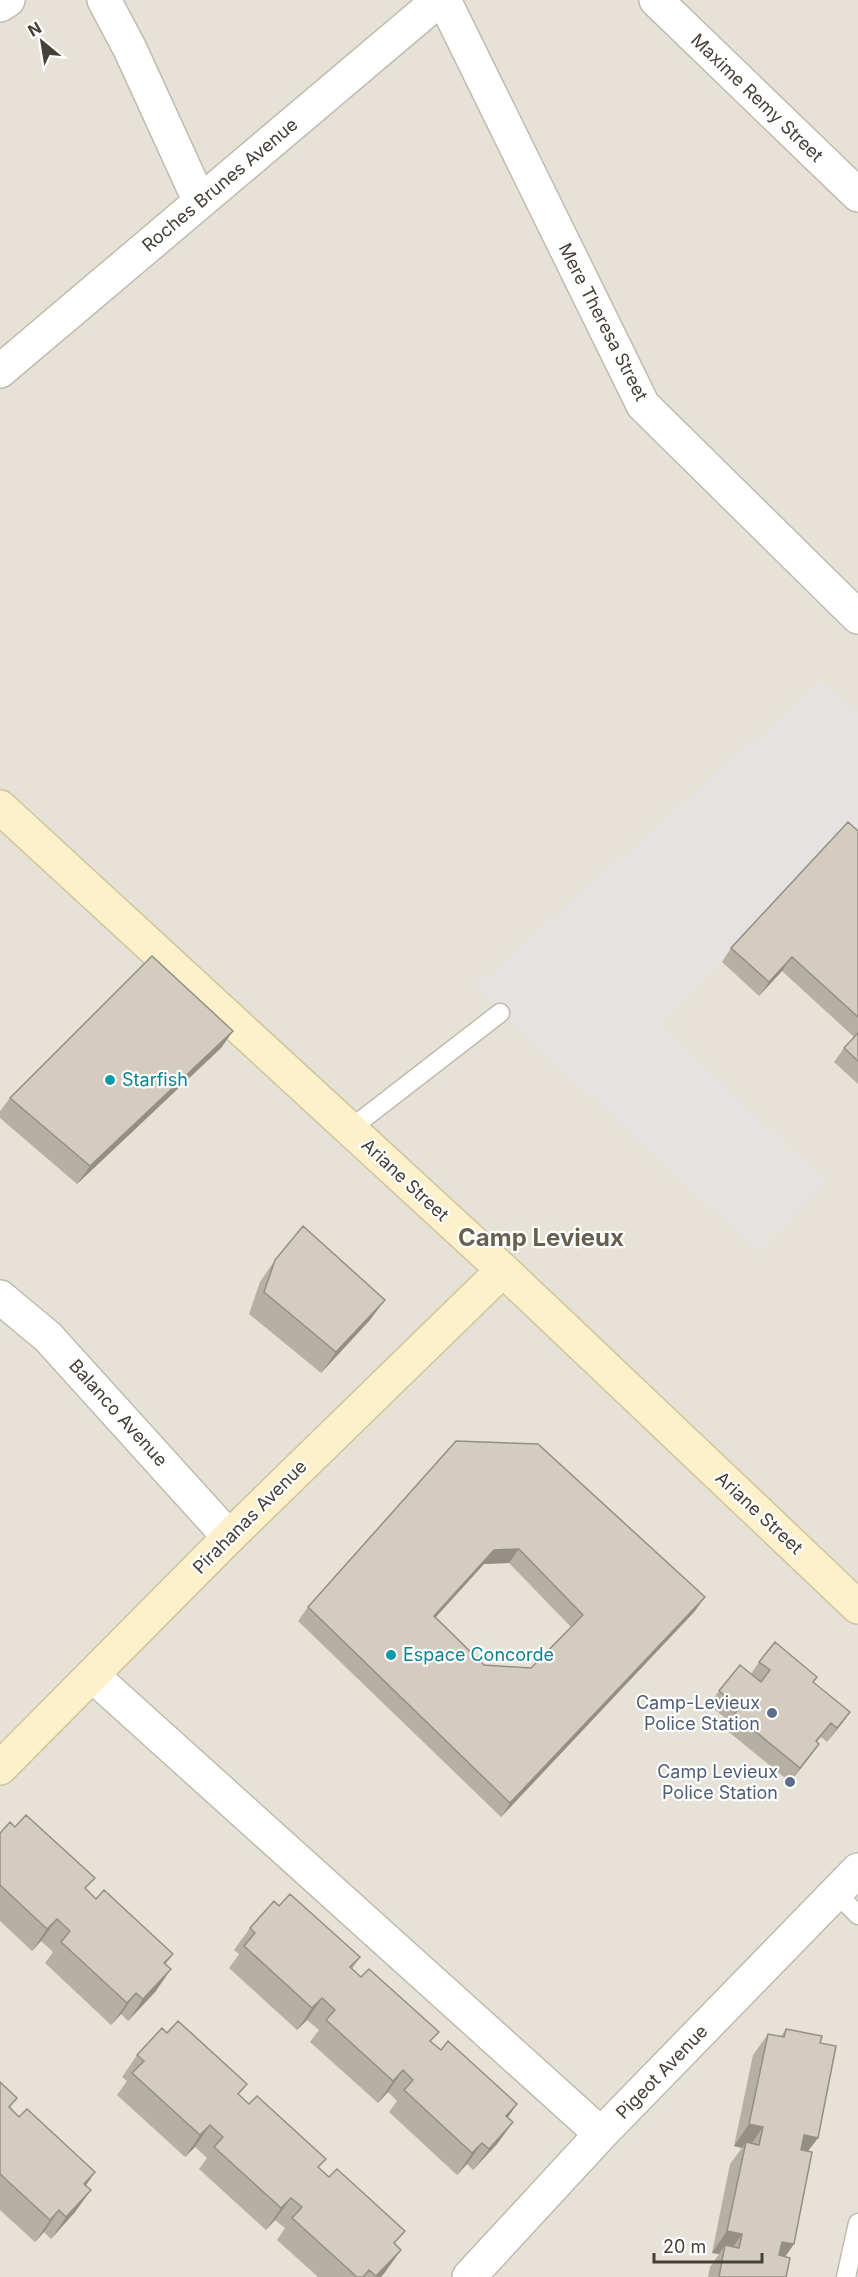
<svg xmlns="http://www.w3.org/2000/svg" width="858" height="2277" viewBox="0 0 858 2277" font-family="Inter,sans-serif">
	<rect width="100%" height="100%" fill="#f3f0e8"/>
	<path fill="#e7e2d7" d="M0 0H858V2277H0Z"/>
	<path fill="#e5e3e0" d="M822 680 858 713V854L838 836 661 1025 827 1182 758 1253 473 987Z"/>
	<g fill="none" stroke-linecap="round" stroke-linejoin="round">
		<g stroke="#c1bbae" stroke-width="21">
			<path id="lane" d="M350 1129 500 1013
				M836 1893 858 1915
				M846 2277 858 2223"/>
		</g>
		<g stroke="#c1bbae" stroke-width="36">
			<path id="street" d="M104 0 130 49 200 202
				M444 0 643 405 858 617
				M656 0 858 195
				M0 5 8 0
				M0 371 439 0
				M0 1297 48 1337 229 1537
				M93 1676 601 2134
				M469 2277 601 2134 858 1870"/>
		</g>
		<g stroke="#d1c49a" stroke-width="36">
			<path id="secondary" d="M0 807 503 1270 858 1607
				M0 1768 229 1537 503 1270"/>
		</g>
		<use href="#lane" stroke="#fff" stroke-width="18"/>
		<use href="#street" stroke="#fff" stroke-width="33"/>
		<use href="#secondary" stroke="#fcf1ca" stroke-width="33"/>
	</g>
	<path fill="#b6afa3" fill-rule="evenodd" d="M858 831V1084L834 1062 844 1048 854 1037 782 971 759 996 722 962 731 948Z
		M233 1031 221 1048 77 1184 0 1118V1111L10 1098Z
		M275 1260 385 1300 369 1321 321 1373 249 1314 260 1282Z
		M538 1444 695 1611 501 1817 298 1621 308 1607ZM509 1563 571 1627 531 1668 484 1665 436 1617 484 1564Z
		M759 1662 813 1682 850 1712 827 1742 821 1737 817 1742 819 1744 809 1758 790 1782 724 1728 729 1721 709 1705 719 1691 751 1674Z
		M0 1833 87 1890 96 1899 173 1954 166 1964 156 1991 128 2021 121 2014 111 2025 45 1963 53 1952 41 1941 32 1951 0 1921Z
		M279 1906 360 1957 352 1969 441 2050 517 2104 507 2117 513 2122 497 2144 473 2170 467 2164 457 2175 389 2112 397 2101 388 2092 378 2103 310 2042 319 2030 307 2020 297 2030 229 1968 239 1954 234 1950 250 1928Z
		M786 2029 820 2043 818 2138 808 2151 794 2244 785 2257 786 2277H708L710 2267 719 2254 712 2253 730 2164 742 2148 734 2146 753 2055 768 2034 781 2036Z
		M137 2055 239 2095 319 2168 395 2245 386 2271 381 2277H318L277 2240 285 2228 275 2220 266 2230 199 2169 207 2158 195 2147 185 2157 117 2095 127 2081 122 2077Z
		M0 2082 11 2108 19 2117 95 2172 85 2186 91 2190 75 2212 51 2239 44 2232 35 2242 0 2210Z"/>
	<path fill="#948f85" d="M792 957 782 971 759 996 769 982Z
		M233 1031 221 1048 77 1184 90 1166Z
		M385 1300 369 1321 321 1373 336 1352Z
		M519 1549 509 1563 484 1564 424 1630 434 1616 494 1550Z
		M705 1597 695 1611 501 1817 510 1803Z
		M850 1712 840 1726 827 1742 837 1728Z
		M819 1744 809 1758 790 1782 800 1768Z
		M57 1919 41 1941 32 1951 47 1929Z
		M171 1969 156 1991 128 2021 143 1999Z
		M136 1993 121 2014 111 2025 127 2003Z
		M322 1998 307 2020 297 2030 312 2008Z
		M403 2070 388 2092 378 2103 393 2081Z
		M517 2104 502 2126 506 2116Z
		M513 2122 497 2144 473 2170 489 2149Z
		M749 2124 763 2127 748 2149 746 2142 742 2148 734 2146Z
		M210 2125 195 2147 185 2157 200 2135Z
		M804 2135 818 2138 802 2159 789 2157Z
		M482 2143 467 2164 457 2175 472 2153Z
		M95 2172 80 2194 84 2184Z
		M91 2190 75 2212 51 2239 66 2217Z
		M291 2198 275 2220 266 2230 281 2208Z
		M59 2210 44 2232 35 2242 50 2220Z
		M727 2231 742 2234 727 2256 725 2245 719 2254 712 2253Z
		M782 2242 794 2244 778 2266 767 2264Z
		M401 2250 386 2271 381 2277H376Z"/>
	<path fill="#d4ccbe" stroke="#948f85" stroke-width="1.5" fill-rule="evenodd" d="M848 822 858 831V1017L792 957 769 982 731 948Z
		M152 956 233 1031 90 1166 10 1098Z
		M858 1033V1061L844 1048Z
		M303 1226 385 1300 336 1352 264 1292 275 1260Z
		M456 1441 538 1444 705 1597 510 1803 308 1607ZM519 1549 583 1615 531 1668 484 1665 434 1616 494 1550Z
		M775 1642 817 1677 813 1682 850 1712 837 1728 831 1723 816 1741 819 1744 800 1768 734 1714 740 1708 719 1691 740 1665 761 1682 770 1670 759 1662Z
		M26 1815 95 1878 85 1888 96 1899 104 1890 173 1954 164 1963 171 1969 143 1999 136 1993 127 2003 61 1942 70 1931 57 1919 47 1929 0 1885V1833L10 1822 15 1827Z
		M290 1894 360 1957 350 1967 361 1977 369 1969 439 2032 430 2041 441 2050 448 2041 517 2104 506 2116 513 2122 489 2149 482 2143 472 2153 404 2090 413 2080 403 2070 393 2081 326 2020 335 2010 322 1998 312 2008 244 1946 255 1933 250 1928 274 1901 279 1906Z
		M178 2021 247 2084 238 2094 249 2104 257 2096 326 2159 318 2167 329 2177 337 2169 405 2231 394 2243 401 2250 376 2276 369 2270 363 2277H357L292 2218 302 2207 291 2198 281 2208 214 2147 223 2137 210 2125 200 2135 132 2073 144 2061 137 2055 162 2028 167 2033Z
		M786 2029 822 2036 820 2043 836 2046 818 2138 804 2135 801 2150 812 2152 794 2244 782 2242 779 2255 790 2258 786 2277H719L725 2245 739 2248 742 2234 727 2231 746 2142 759 2145 763 2127 749 2124 768 2034 784 2037Z
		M0 2082 17 2098 9 2107 19 2117 27 2109 95 2172 84 2184 91 2190 66 2217 59 2210 50 2220 0 2174Z"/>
	<g fill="#0f9aa8" stroke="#fff" stroke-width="2">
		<circle cx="110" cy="1080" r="6"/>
		<circle cx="391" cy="1655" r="6"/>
	</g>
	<g fill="#5c6f8a" stroke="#fff" stroke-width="2">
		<circle cx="772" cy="1713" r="6"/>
		<circle cx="790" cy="1782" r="6"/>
	</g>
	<g text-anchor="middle" stroke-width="4.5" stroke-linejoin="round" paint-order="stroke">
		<g font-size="18" fill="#464137" stroke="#fff">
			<text transform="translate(757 98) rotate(44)" y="6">Maxime Remy Street</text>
			<text transform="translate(220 185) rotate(-40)" y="6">Roches Brunes Avenue</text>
			<text transform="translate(603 322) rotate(63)" y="6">Mere Theresa Street</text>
			<text transform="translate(405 1180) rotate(43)" y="6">Ariane Street</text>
			<text transform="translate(118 1413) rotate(48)" y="6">Balanco Avenue</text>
			<text transform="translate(759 1513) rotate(43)" y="6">Ariane Street</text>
			<text transform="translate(250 1517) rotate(-45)" y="6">Pirahanas Avenue</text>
			<text transform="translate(662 2072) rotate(-46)" y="6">Pigeot Avenue</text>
		</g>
		<g font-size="18" fill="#0d838f" stroke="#fff" text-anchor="start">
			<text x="122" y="1086">Starfish</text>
			<text x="403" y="1661">Espace Concorde</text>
		</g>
		<g font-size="18" fill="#4e5e75" stroke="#fff" text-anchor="end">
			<text x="760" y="1709">Camp-Levieux<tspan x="760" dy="21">Police Station</tspan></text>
			<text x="778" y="1778">Camp Levieux<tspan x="778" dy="21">Police Station</tspan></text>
		</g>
		<g font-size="24" font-weight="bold" fill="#695f4f" stroke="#fff">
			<text x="541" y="1246">Camp Levieux</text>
		</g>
	</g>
	<g transform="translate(42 42) rotate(330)" stroke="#ffffff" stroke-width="4.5" paint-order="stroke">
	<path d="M0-4.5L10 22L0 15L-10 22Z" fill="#464137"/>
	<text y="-9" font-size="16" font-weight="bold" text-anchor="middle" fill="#464137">N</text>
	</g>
	<path d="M654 2253v9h108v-9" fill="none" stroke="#464137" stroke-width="3"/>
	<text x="663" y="2253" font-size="18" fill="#464137" stroke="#ffffff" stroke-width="4.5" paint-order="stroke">20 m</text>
</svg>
